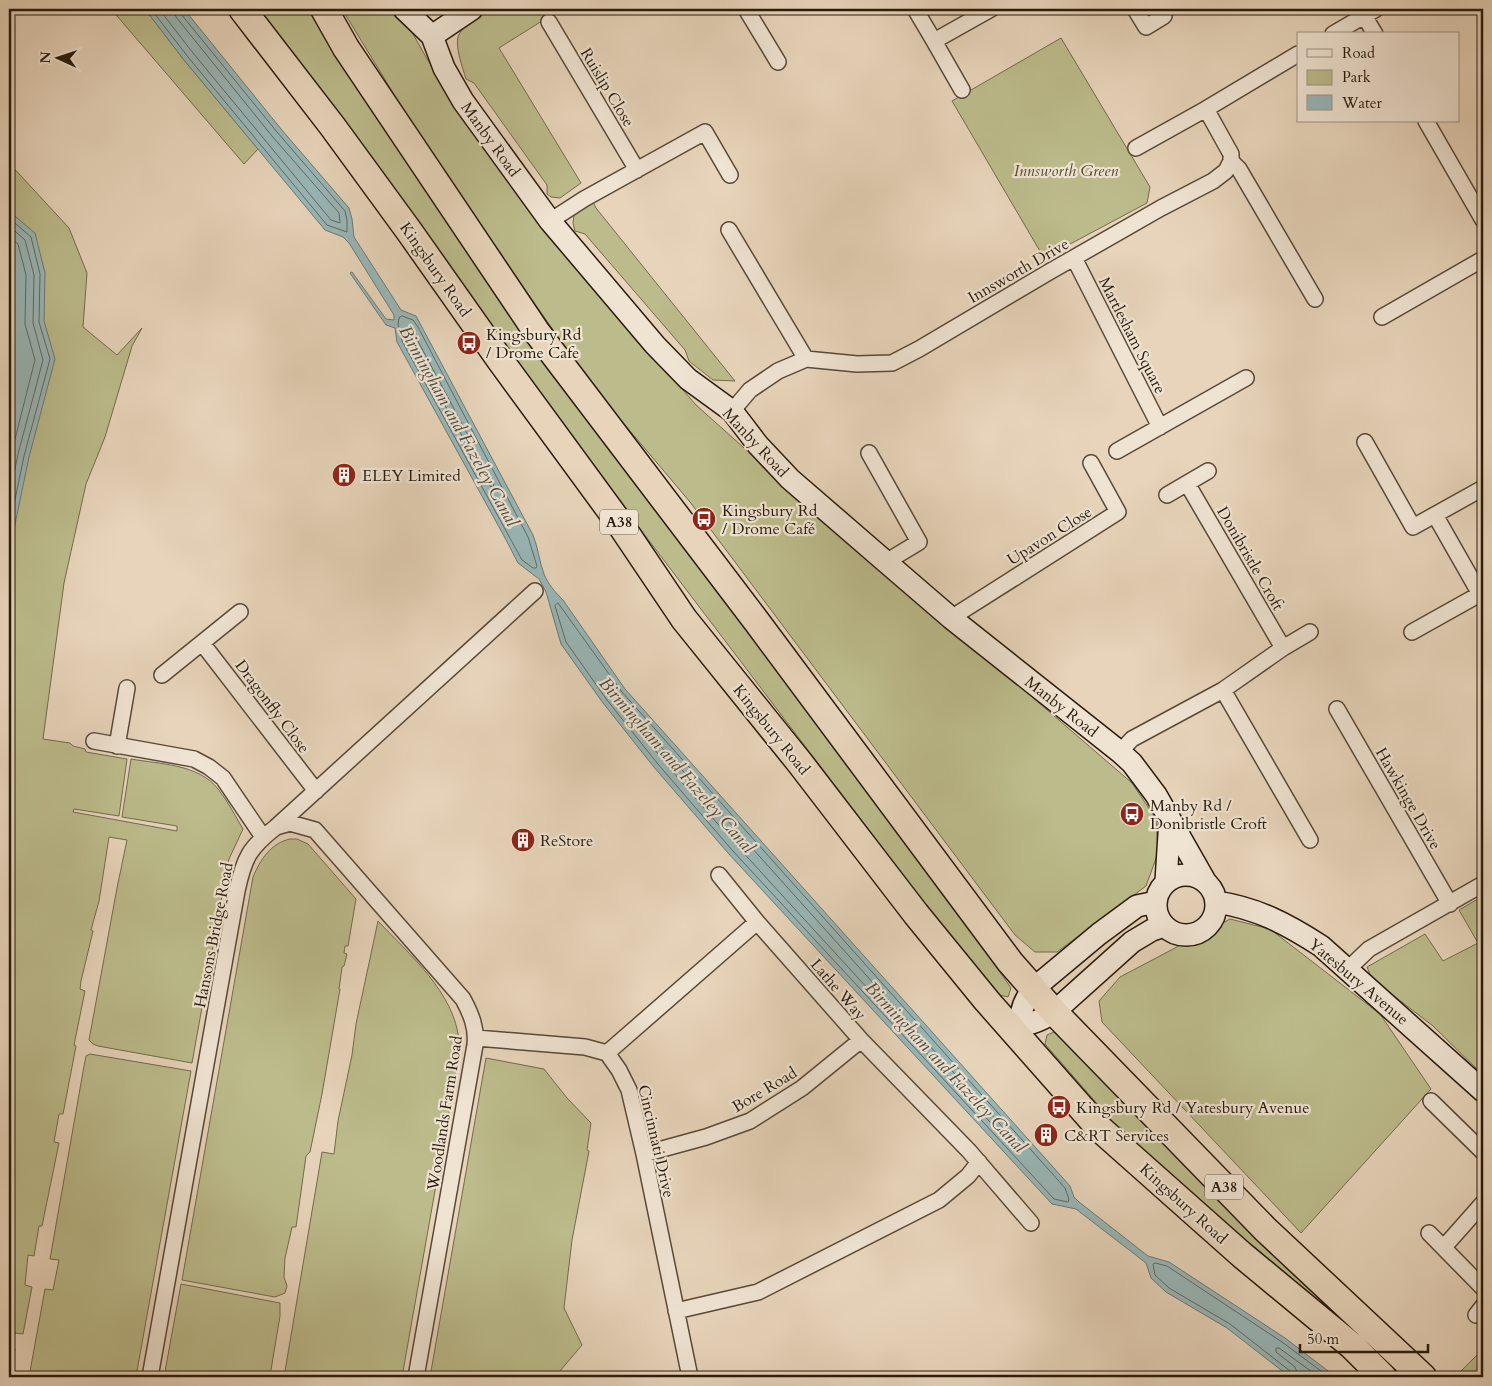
<svg xmlns="http://www.w3.org/2000/svg" width="1492" height="1386" viewBox="0 0 1492 1386" font-family="Cardo,serif">
	<rect width="100%" height="100%" fill="#e7d4ba"/>
	<filter id="stains"><feTurbulence type="fractalNoise" baseFrequency=".004" numOctaves="4"/><feColorMatrix values="0 0 0 0 .2 0 0 0 0 .09 0 0 0 0 .02 0 0 0 .5 -.17"/></filter>
	<radialGradient id="worn" r=".72"><stop offset=".6" stop-color="#630" stop-opacity="0"/><stop offset="1" stop-color="#630" stop-opacity=".3"/></radialGradient>
	<path fill="#bcbb8b" stroke="#726b4c" d="M111 9H145L184 60 258 149 244 164Z
		M256 9H317L891 813 1011 988 1008 997 999 995 912 887 568 434Z
		M342 9H399L427 59 543 228 696 405 772 473 1132 783 1156 819 1158 853 1146 886 1057 952H1035L1015 935 690 502 592 386 426 147Z
		M485 9H561L499 48 581 183 560 198 551 197 547 194V185L474 83 466 79C463 69 455 47 458 37 462 25 476 16 485 9Z
		M1061 38 1150 187 1147 203 1044 258 952 101Z
		M9 163 69 228 87 273 83 327 117 355 142 328 132 346 105 437 86 484 64 583 43 739 70 743 73 746 85 749 86 752 127 759 119 816 74 809 73 812 177 831V826L122 817 131 759C159 764 199 764 218 789 228 801 235 816 243 829L229 859 226 874 192 1063 98 1046 93 1044 89 1040 117 888 127 840 109 837 99 901 91 930 93 931 81 981 80 989 85 991 74 1045 76 1046 63 1114H59L54 1142 59 1143 42 1226H39L34 1256 28 1255 25 1285 32 1287 23 1334 15 1333 11 1348 15 1349 10 1377H9Z
		M593 202 596 208 735 381 713 380 689 361 685 350 585 234 575 231 573 223 574 215Z
		M290 839H297L308 844 356 899 348 946H345L344 953 347 954 344 966 342 967 339 989H340L322 1094 310 1152 306 1156 296 1227H292L285 1258 284 1277 287 1286 285 1293 275 1297 182 1280 253 877C260 860 271 843 290 839Z
		M1483 896V1075L1433 1026 1372 979 1367 967 1425 934 1443 961 1478 943 1459 910Z
		M1230 919 1270 929 1380 1014 1431 1089 1301 1233 1102 1022 1099 1001 1120 977Z
		M378 921C409 954 455 993 459 1041 460 1048 458 1055 458 1061L402 1377H284L322 1152 334 1154 338 1121 352 1055 356 1024Z
		M1054 1032 1067 1042 1171 1152 1413 1377H1400L1339 1318 1142 1153 1113 1122 1045 1044 1047 1035Z
		M90 1054 191 1071 137 1371 136 1377H29L45 1289 53 1290 59 1260 50 1259 84 1066 86 1056Z
		M486 1058 544 1069 567 1098 591 1123 587 1150 589 1151 572 1240 564 1308 582 1345 555 1377H430Z
		M181 1284 280 1303V1316L271 1370 266 1377H164Z
		M1483 1349V1377H1460L1457 1375Z"/>
	<path fill="#99b7b8" stroke="#6c7973" d="M145 9H184L281 129 349 208 352 219 354 237 401 310 416 316 533 535C538 547 539 561 544 574 548 584 555 592 563 600L625 689 1070 1186 1074 1197 1079 1202 1148 1256 1169 1262 1285 1338 1336 1377H1290L1227 1328 1166 1292 1151 1278 1146 1263 1076 1209 1052 1204 728 853 653 766 603 703 561 644 546 592 539 579 518 563 504 536 397 342 395 328 386 325 350 273 352 272 386 319 394 320V315L349 243 343 237 325 230 184 60Z
		M9 211 35 233 45 273 44 321 55 359 29 457 9 553Z"/>
	<g fill="none" stroke-linecap="round" stroke-linejoin="round">
		<path stroke="#616962" stroke-width="1" d="M151 9 188 57 327 225 347 232V220L345 211 277 132 181 14 180 9
			M159 9 193 53 331 220 340 223 339 213 272 136 176 17 174 9
			M9 218 31 237 40 274 39 322 50 359 24 456 9 529
			M9 226 25 240 34 275 33 323 43 360 18 454 9 499
			M9 236 18 244 26 275 25 324 35 360 9 463
			M402 316 413 320 418 327 528 537 537 566 536 568H533L522 560 402 341 398 324 399 318Z
			M408 328 412 330 494 484 493 487 490 486 408 339 407 330Z
			M558 603 622 692 1065 1188 1069 1199 1068 1202 1054 1199 732 850 657 763 607 700 566 642 555 606Z
			M629 711 1007 1132V1136H1003C943 1072 885 1007 826 943 758 869 689 795 627 715V712Z
			M1292 1377 1290 1371 1230 1324 1169 1288 1155 1275 1153 1264 1155 1263 1167 1266 1282 1342 1329 1377
			M1299 1377 1295 1367 1276 1352V1348H1279L1319 1377"/>
		<g stroke="#584938" stroke-width="18">
			<path id="street" d="M746 9 778 62
				M915 9 934 41 991 9
				M1135 9 1146 27 1164 16
				M1360 9 1375 34
				M549 22 637 170
				M1333 34 1376 9
				M934 41 962 90
				M1426 121 1483 220
				M1136 148 1206 109
				M1231 161 1239 169 1315 299
				M550 221 584 199 705 132 730 175
				M729 230 806 359
				M1074 258 1160 427
				M1382 317 1483 259
				M732 411 750 390 778 371 806 359 857 364 892 363 919 349 1049 272 1161 208 1213 181 1226 171 1231 161V154L1206 109 1298 54
				M1365 442 1413 527 1483 488
				M1117 451 1246 378
				M869 453 919 542 886 562
				M1167 495 1208 471
				M951 618 1118 512 1091 463
				M1412 632 1480 594 1435 515
				M202 643 316 791
				M1283 648 1310 632
				M162 675 240 612
				M1223 690 1310 840
				M1337 709 1450 904
				M94 741 194 759 209 767 223 778 263 837
				M117 746 127 688
				M1120 752 1132 739 1223 690 1283 648 1188 485
				M276 827 290 823 315 830 463 999C471 1014 477 1028 475 1045L416 1377
				M719 875 757 922
				M1348 969 1369 949 1483 884
				M476 1038 585 1047 607 1053 619 1070 629 1090 644 1154 690 1377
				M607 1053 757 922 861 1040 969 1151 1031 1223
				M1431 1101 1483 1152
				M644 1154 706 1137 750 1121 802 1088 861 1040
				M1429 1233 1483 1288
				M1444 1247 1483 1203
				M676 1311 758 1292 939 1200 968 1176 979 1162
				M1476 1315 1483 1306
				M150 1377 237 891C244 858 249 848 276 827L535 591"/>
		</g>
		<g stroke="#291b0c" stroke-width="24">
			<path id="secondary" d="M404 9 432 36 444 68 463 101 550 221 655 345 688 379 732 411 758 445 790 479 886 562 951 618 1120 752 1132 763 1156 795 1205 881
				M432 36 472 9
				M1156 905a30 30 0 1 1 60 0a30 30 0 1 1-60 0Z
				M1166 881 1170 819
				M1216 902C1257 908 1287 924 1321 946L1483 1091
				M1009 1025C1029 1025 1037 1023 1054 1012L1132 942 1152 930 1164 926
				M1021 1040C1020 1018 1019 1007 1033 989L1099 934 1137 906 1156 902"/>
		</g>
		<g stroke="#291b0c" stroke-width="29">
			<path id="highway" d="M242 9 333 127 409 231 500 360 618 521 684 619 800 763 916 914 987 1001 1099 1128 1242 1255 1352 1346 1383 1377
				M324 9 346 48 536 331 757 622 1010 962 1054 1012 1265 1229 1423 1377"/>
		</g>
		<use href="#street" stroke="#efe3d2" stroke-width="15"/>
		<use href="#secondary" stroke="#efe3d2" stroke-width="21"/>
		<use href="#highway" stroke="#e7d4ba" stroke-width="26"/>
	</g>
	<defs>
		<g id="bus-disc" transform="scale(1.25)"><circle r="9.5" fill="#8f2418" stroke="#efe3d2"/><path d="M-5-6H5V4H4V6H2V4H-2V6H-4V4H-5ZM-3.5-4V0h7V-4ZM-3.5 1.2v1.5H-2V1.2ZM2 1.2v1.5H3.5V1.2Z" fill="#fff"/></g>
		<g id="building-disc" transform="scale(1.25)"><circle r="9.5" fill="#8f2418" stroke="#efe3d2"/><path d="M-4-6H4V6H1V3H-1V6H-4ZM-2.5-4.3h1.7v1.8h-1.7ZM.8-4.3h1.7v1.8H.8ZM-2.5-1h1.7V.8h-1.7ZM.8-1h1.7V.8H.8Z" fill="#fff"/></g>
	</defs>
	<g fill-rule="evenodd">
		<use href="#bus-disc" x="469" y="343"/>
		<use href="#building-disc" x="344" y="475"/>
		<use href="#bus-disc" x="704" y="519"/>
		<use href="#bus-disc" x="1132" y="814"/>
		<use href="#building-disc" x="523" y="840"/>
		<use href="#bus-disc" x="1059" y="1107"/>
		<use href="#building-disc" x="1046" y="1135"/>
	</g>
	<g text-anchor="middle" stroke-width="4.5" stroke-linejoin="round" paint-order="stroke">
		<g fill="#efe3d2" stroke="#645747" stroke-width="1">
			<rect x="600" y="509.5" width="38" height="25" rx="4"/>
			<rect x="1205" y="1174.5" width="38" height="25" rx="4"/>
		</g>
		<g font-size="15" font-weight="bold" fill="#291b0c">
			<text x="619" y="527">A38</text>
			<text x="1224" y="1192">A38</text>
		</g>
		<g font-size="16" fill="#291b0c" stroke="#efe3d2">
			<text transform="translate(608 87) rotate(59)" y="6">Ruislip Close</text>
			<text transform="translate(491 139) rotate(54)" y="6">Manby Road</text>
			<text transform="translate(436 269) rotate(55)" y="6">Kingsbury Road</text>
			<text transform="translate(1018 270) rotate(-30)" y="6">Innsworth Drive</text>
			<text transform="translate(1133 335) rotate(63)" y="6">Martlesham Square</text>
			<text transform="translate(756 442) rotate(47)" y="6">Manby Road</text>
			<text transform="translate(1049 535) rotate(-32)" y="6">Upavon Close</text>
			<text transform="translate(1251 558) rotate(60)" y="6">Donibristle Croft</text>
			<text transform="translate(273 706) rotate(53)" y="6">Dragonfly Close</text>
			<text transform="translate(1062 706) rotate(38)" y="6">Manby Road</text>
			<text transform="translate(772 729) rotate(51)" y="6">Kingsbury Road</text>
			<text transform="translate(1409 798) rotate(60)" y="6">Hawkinge Drive</text>
			<text transform="translate(213 935) rotate(-79)" y="6">Hansons Bridge Road</text>
			<text transform="translate(1359 981) rotate(40)" y="6">Yatesbury Avenue</text>
			<text transform="translate(839 989) rotate(49)" y="6">Lathe Way</text>
			<text transform="translate(764 1089) rotate(-31)" y="6">Bore Road</text>
			<text transform="translate(444 1113) rotate(-81)" y="6">Woodlands Farm Road</text>
			<text transform="translate(657 1141) rotate(77)" y="6">Cincinnati Drive</text>
			<text transform="translate(1184 1203) rotate(42)" y="6">Kingsbury Road</text>
		</g>
		<g font-size="16" font-style="italic" fill="#554b32" stroke="#efe3d2">
			<text x="1066" y="176">Innsworth Green</text>
		</g>
		<g font-size="16" fill="#291b0c" stroke="#efe3d2" text-anchor="start">
			<text x="486" y="340">Kingsbury Rd<tspan x="486" dy="18">/ Drome Cafe</tspan></text>
			<text x="362" y="481">ELEY Limited</text>
			<text x="722" y="516">Kingsbury Rd<tspan x="722" dy="18">/ Drome Café</tspan></text>
			<text x="1150" y="811">Manby Rd /<tspan x="1150" dy="18">Donibristle Croft</tspan></text>
			<text x="540" y="846">ReStore</text>
			<text x="1076" y="1113">Kingsbury Rd / Yatesbury Avenue</text>
			<text x="1064" y="1141">C&amp;RT Services</text>
		</g>
		<g font-size="18" font-style="italic" fill="#4b4a40" stroke="#efe3d2">
			<text transform="translate(459 426) rotate(61)" y="6">Birmingham and Fazeley Canal</text>
			<text transform="translate(677 765) rotate(49)" y="6">Birmingham and Fazeley Canal</text>
			<text transform="translate(946 1067) rotate(47)" y="6">Birmingham and Fazeley Canal</text>
		</g>
	</g>
	<rect width="1492" height="1386" fill="none" stroke="#e7d4ba" stroke-width="30"/>
	<rect x="10" y="10" width="1472" height="1366" fill="none" stroke="#291b0c" stroke-width="2.5"/>
	<rect x="15" y="15" width="1462" height="1356" fill="none" stroke="#291b0c"/>
	<rect x="1297" y="32" width="162" height="90" fill="#efe3d2" stroke="#a09383"/>
	<rect x="1307" y="49" width="25" height="8" fill="#efe3d2" stroke="#a09383"/>
	<text x="1342" y="58" font-size="15" fill="#291b0c">Road</text>
	<rect x="1307" y="70" width="25" height="15" fill="#bcbb8b" stroke="#a09383"/>
	<text x="1342" y="82" font-size="15" fill="#291b0c">Park</text>
	<rect x="1307" y="95" width="25" height="15" fill="#99b7b8" stroke="#a09383"/>
	<text x="1342" y="108" font-size="15" fill="#291b0c">Water</text>
	<g transform="translate(58 58) rotate(273)" stroke="#efe3d2" stroke-width="4" paint-order="stroke">
	<path d="M0-4L9 19L0 12L-9 19Z" fill="#291b0c"/>
	<text y="-8" font-size="14" font-weight="bold" text-anchor="middle" fill="#291b0c">N</text>
	</g>
	<path d="M1300 1344v8h128v-8" fill="none" stroke="#291b0c" stroke-width="2.5"/>
	<text x="1307" y="1344" font-size="15" fill="#291b0c" stroke="#efe3d2" stroke-width="4" paint-order="stroke">50 m</text>
	<rect width="100%" height="100%" filter="url(#stains)"/>
	<rect width="100%" height="100%" fill="url(#worn)"/>
</svg>
